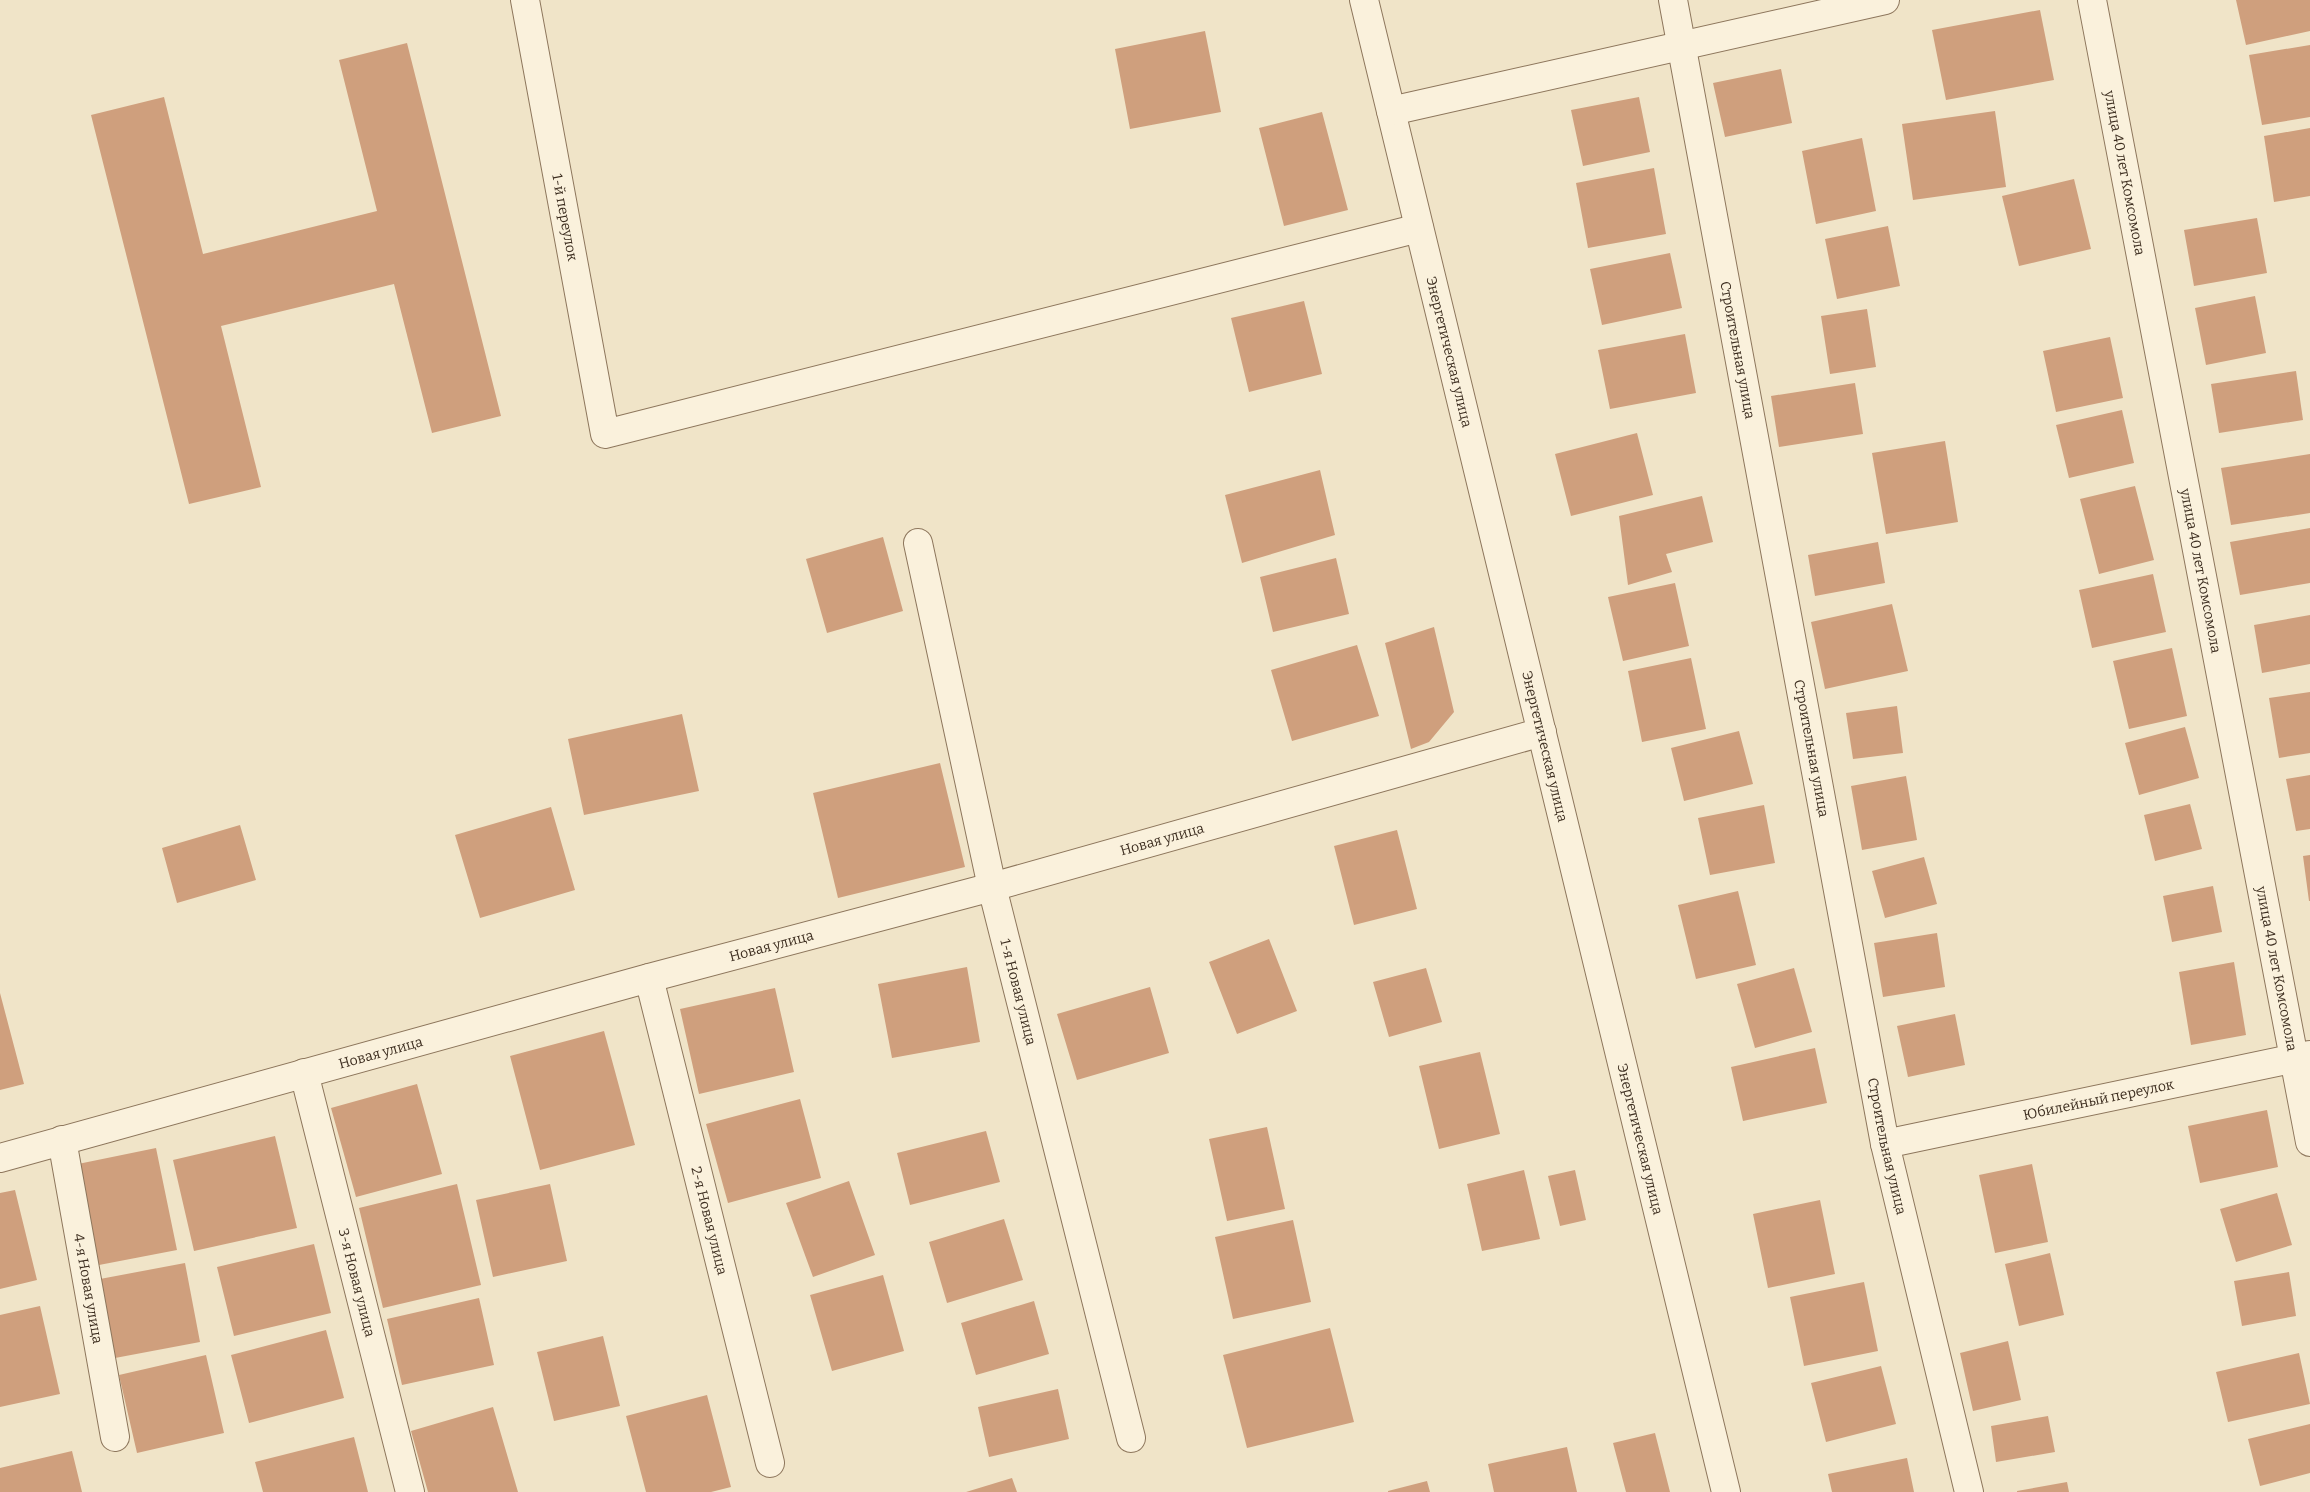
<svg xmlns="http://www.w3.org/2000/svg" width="2310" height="1492" viewBox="0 0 2310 1492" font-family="Bitter,serif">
	<rect width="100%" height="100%" fill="#f0e4c8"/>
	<path fill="#cf9f7d" d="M2236 0H2310V31L2246 45Z
		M2040 10 2054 80 1946 100 1932 30Z
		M1205 31 1221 112 1130 129 1115 49Z
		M407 43 501 416 432 433 394 284 221 326 261 487 189 504 91 115 164 97 203 254 377 211 339 60Z
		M2310 45V117L2262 125 2249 55Z
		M1781 69 1792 123 1725 137 1713 83Z
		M1639 97 1650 152 1583 166 1571 110Z
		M1995 111 2006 187 1913 200 1902 124Z
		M1322 112 1348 210 1284 226 1259 128Z
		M2310 128V196L2274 202 2264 136Z
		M1862 138 1876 211 1816 224 1802 151Z
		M1654 168 1666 234 1588 248 1576 183Z
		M2074 179 2091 249 2019 266 2002 196Z
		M2257 218 2267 273 2194 286 2184 230Z
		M1888 226 1900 286 1837 299 1825 239Z
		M1670 253 1682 308 1602 325 1590 269Z
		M2255 296 2266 353 2206 365 2195 308Z
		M1304 301 1322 374 1249 392 1231 318Z
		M1867 309 1876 367 1830 374 1821 316Z
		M1685 334 1696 393 1610 409 1598 350Z
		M2110 337 2123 398 2056 412 2043 351Z
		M2296 371 2303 420 2219 433 2211 384Z
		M1855 383 1863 434 1779 447 1771 396Z
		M2122 410 2134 463 2069 478 2056 425Z
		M1637 433 1653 495 1571 516 1555 454Z
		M1945 441 1958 522 1886 534 1872 453Z
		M2310 454V513L2231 525 2221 468Z
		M1320 470 1335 535 1242 563 1225 495Z
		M2135 486 2154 560 2099 574 2080 499Z
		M1702 496 1713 542 1666 554 1672 572 1628 585 1619 516Z
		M2310 528V583L2240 595 2230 542Z
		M883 537 903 611 827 633 806 559Z
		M1878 542 1885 583 1815 596 1808 555Z
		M1336 558 1349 614 1273 632 1260 577Z
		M2153 574 2166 632 2092 648 2079 590Z
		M1675 583 1689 646 1623 661 1608 597Z
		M1892 604 1908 671 1825 689 1811 622Z
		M2310 615V664L2262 673 2254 625Z
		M1434 627 1454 712 1429 742 1411 749 1385 643Z
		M1357 645 1379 716 1292 741 1271 670Z
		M2172 648 2187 716 2129 729 2113 661Z
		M1691 658 1706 729 1642 742 1628 671Z
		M2310 692V753L2279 758 2269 698Z
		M1897 706 1903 753 1853 759 1846 713Z
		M682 714 699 791 584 815 568 739Z
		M2185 727 2199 778 2139 795 2125 743Z
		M1739 731 1753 784 1684 801 1671 748Z
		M940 763 965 867 838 898 813 793Z
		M2310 775V829L2296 831 2286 779Z
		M1906 776 1917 840 1862 850 1851 786Z
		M2190 804 2202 849 2155 861 2144 815Z
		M1764 805 1775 863 1710 875 1698 818Z
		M551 807 575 890 480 918 455 835Z
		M240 825 256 880 177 903 162 848Z
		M1397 830 1417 909 1354 925 1334 846Z
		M2310 855V901H2309L2303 856Z
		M1924 857 1937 904 1885 918 1872 871Z
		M2213 886 2222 932 2172 942 2163 896Z
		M1738 891 1756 965 1696 979 1678 905Z
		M1937 933 1945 987 1883 997 1874 943Z
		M1269 939 1297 1011 1237 1034 1209 962Z
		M2234 962 2246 1035 2191 1045 2179 972Z
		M967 967 980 1042 892 1058 878 984Z
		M1426 968 1442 1022 1389 1037 1373 982Z
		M1794 968 1812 1032 1755 1048 1737 984Z
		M1150 987 1169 1053 1077 1080 1057 1014Z
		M775 988 794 1072 699 1094 680 1009Z
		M0 993 24 1084 0 1090Z
		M1955 1014 1965 1065 1908 1077 1897 1026Z
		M604 1031 635 1145 540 1170 510 1056Z
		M1815 1048 1827 1103 1743 1121 1731 1067Z
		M1480 1052 1500 1134 1439 1149 1419 1066Z
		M417 1084 442 1174 356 1197 331 1108Z
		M800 1099 821 1178 728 1203 706 1124Z
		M2267 1110 2278 1167 2200 1183 2188 1126Z
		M1267 1127 1285 1209 1227 1221 1209 1139Z
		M986 1131 1000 1182 910 1205 897 1153Z
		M275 1136 297 1228 194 1251 173 1160Z
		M156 1148 177 1250 99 1265 78 1164Z
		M2032 1164 2048 1242 1995 1253 1979 1175Z
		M1524 1170 1540 1239 1482 1251 1467 1184Z
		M1575 1170 1586 1220 1560 1226 1548 1176Z
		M849 1181 875 1255 813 1277 786 1203Z
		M457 1184 481 1285 383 1308 359 1208Z
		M550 1184 567 1261 493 1277 476 1200Z
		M15 1190 37 1280 0 1289V1193Z
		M2277 1193 2292 1245 2236 1262 2220 1209Z
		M1820 1200 1835 1274 1768 1288 1753 1214Z
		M1004 1219 1023 1280 947 1303 929 1242Z
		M1293 1220 1311 1302 1233 1319 1215 1237Z
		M314 1244 331 1313 234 1336 217 1267Z
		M2050 1253 2064 1315 2019 1326 2005 1264Z
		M185 1263 200 1342 115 1358 100 1279Z
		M2289 1272 2296 1316 2242 1326 2234 1281Z
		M883 1275 904 1351 832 1371 810 1295Z
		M1864 1282 1878 1351 1804 1366 1790 1297Z
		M479 1298 494 1365 402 1385 387 1319Z
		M1034 1301 1049 1354 976 1375 961 1323Z
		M40 1306 60 1394 0 1407V1315Z
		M1330 1328 1354 1422 1247 1448 1223 1355Z
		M326 1330 344 1398 249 1423 231 1355Z
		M603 1336 620 1406 554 1421 537 1352Z
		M2008 1341 2021 1400 1973 1411 1960 1353Z
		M2299 1353 2310 1404 2228 1422 2216 1372Z
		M206 1355 224 1433 137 1453 119 1375Z
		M1881 1366 1896 1424 1826 1442 1811 1383Z
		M1058 1389 1069 1439 989 1457 978 1407Z
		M707 1395 731 1487 711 1492H646L626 1416Z
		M493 1407 518 1492H428L411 1431Z
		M2048 1416 2055 1452 1996 1462 1991 1426Z
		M2310 1424V1473L2260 1486 2248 1439Z
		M1655 1433 1670 1492H1626L1613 1443Z
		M354 1437 368 1492H263L255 1462Z
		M1567 1447 1577 1492H1494L1488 1464Z
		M72 1451 82 1492H0V1468Z
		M1907 1458 1914 1492H1832L1828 1474Z
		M1012 1478 1017 1492H966Z
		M1427 1481 1430 1492H1388V1491Z
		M2067 1482 2069 1492H2017V1491Z"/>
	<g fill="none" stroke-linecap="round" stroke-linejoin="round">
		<g stroke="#8d765c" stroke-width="30">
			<g id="street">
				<path id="s1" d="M525 0 605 434 1419 228"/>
				<path id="s2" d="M1364 0 1726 1492"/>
				<path id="s3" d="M1673 0 1885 1144 1969 1492"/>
				<path id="s4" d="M2092 0 2310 1142"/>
				<path d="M1391 111 1885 0"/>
				<path id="s5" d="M918 543 992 887 1131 1438"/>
				<path id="s6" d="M649 978 770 1463"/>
				<path id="s7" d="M304 1073 410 1492"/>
				<path id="s8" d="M62 1140 115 1437"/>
				<path id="s9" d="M1885 1144 2310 1055"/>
				<path id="s10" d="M0 1158 649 978 992 887 1542 732"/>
			</g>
		</g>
		<use href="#street" stroke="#faf1dc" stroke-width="28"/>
	</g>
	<g text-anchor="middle" stroke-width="4.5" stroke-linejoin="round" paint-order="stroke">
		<g font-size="14" fill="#3d2e20" stroke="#f7eed8">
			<text dy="5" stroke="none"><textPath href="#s4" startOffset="176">улица 40 лет Комсомола</textPath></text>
			<text dy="5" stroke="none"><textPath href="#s1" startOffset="221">1-й переулок</textPath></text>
			<text dy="5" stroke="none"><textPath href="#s3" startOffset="356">Строительная улица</textPath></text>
			<text dy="5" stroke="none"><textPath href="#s2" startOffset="362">Энергетическая улица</textPath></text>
			<text dy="5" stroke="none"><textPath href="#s4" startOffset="581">улица 40 лет Комсомола</textPath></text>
			<text dy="5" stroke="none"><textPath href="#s2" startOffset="768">Энергетическая улица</textPath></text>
			<text dy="5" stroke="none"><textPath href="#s3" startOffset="761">Строительная улица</textPath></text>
			<text dy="5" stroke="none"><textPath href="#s10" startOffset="1205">Новая улица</textPath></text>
			<text dy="5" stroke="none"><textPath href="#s10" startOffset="800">Новая улица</textPath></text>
			<text dy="5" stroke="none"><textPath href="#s4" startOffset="986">улица 40 лет Комсомола</textPath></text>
			<text dy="5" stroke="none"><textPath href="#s5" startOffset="460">1-я Новая улица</textPath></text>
			<text dy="5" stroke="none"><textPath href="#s10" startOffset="395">Новая улица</textPath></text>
			<text dy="5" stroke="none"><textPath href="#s9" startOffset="218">Юбилейный переулок</textPath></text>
			<text dy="5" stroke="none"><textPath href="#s2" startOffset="1172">Энергетическая улица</textPath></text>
			<text dy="5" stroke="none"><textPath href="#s3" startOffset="1166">Строительная улица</textPath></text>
			<text dy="5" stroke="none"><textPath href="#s6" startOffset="250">2-я Новая улица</textPath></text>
			<text dy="5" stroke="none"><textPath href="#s7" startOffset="216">3-я Новая улица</textPath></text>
			<text dy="5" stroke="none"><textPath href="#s8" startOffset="151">4-я Новая улица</textPath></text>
		</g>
	</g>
</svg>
